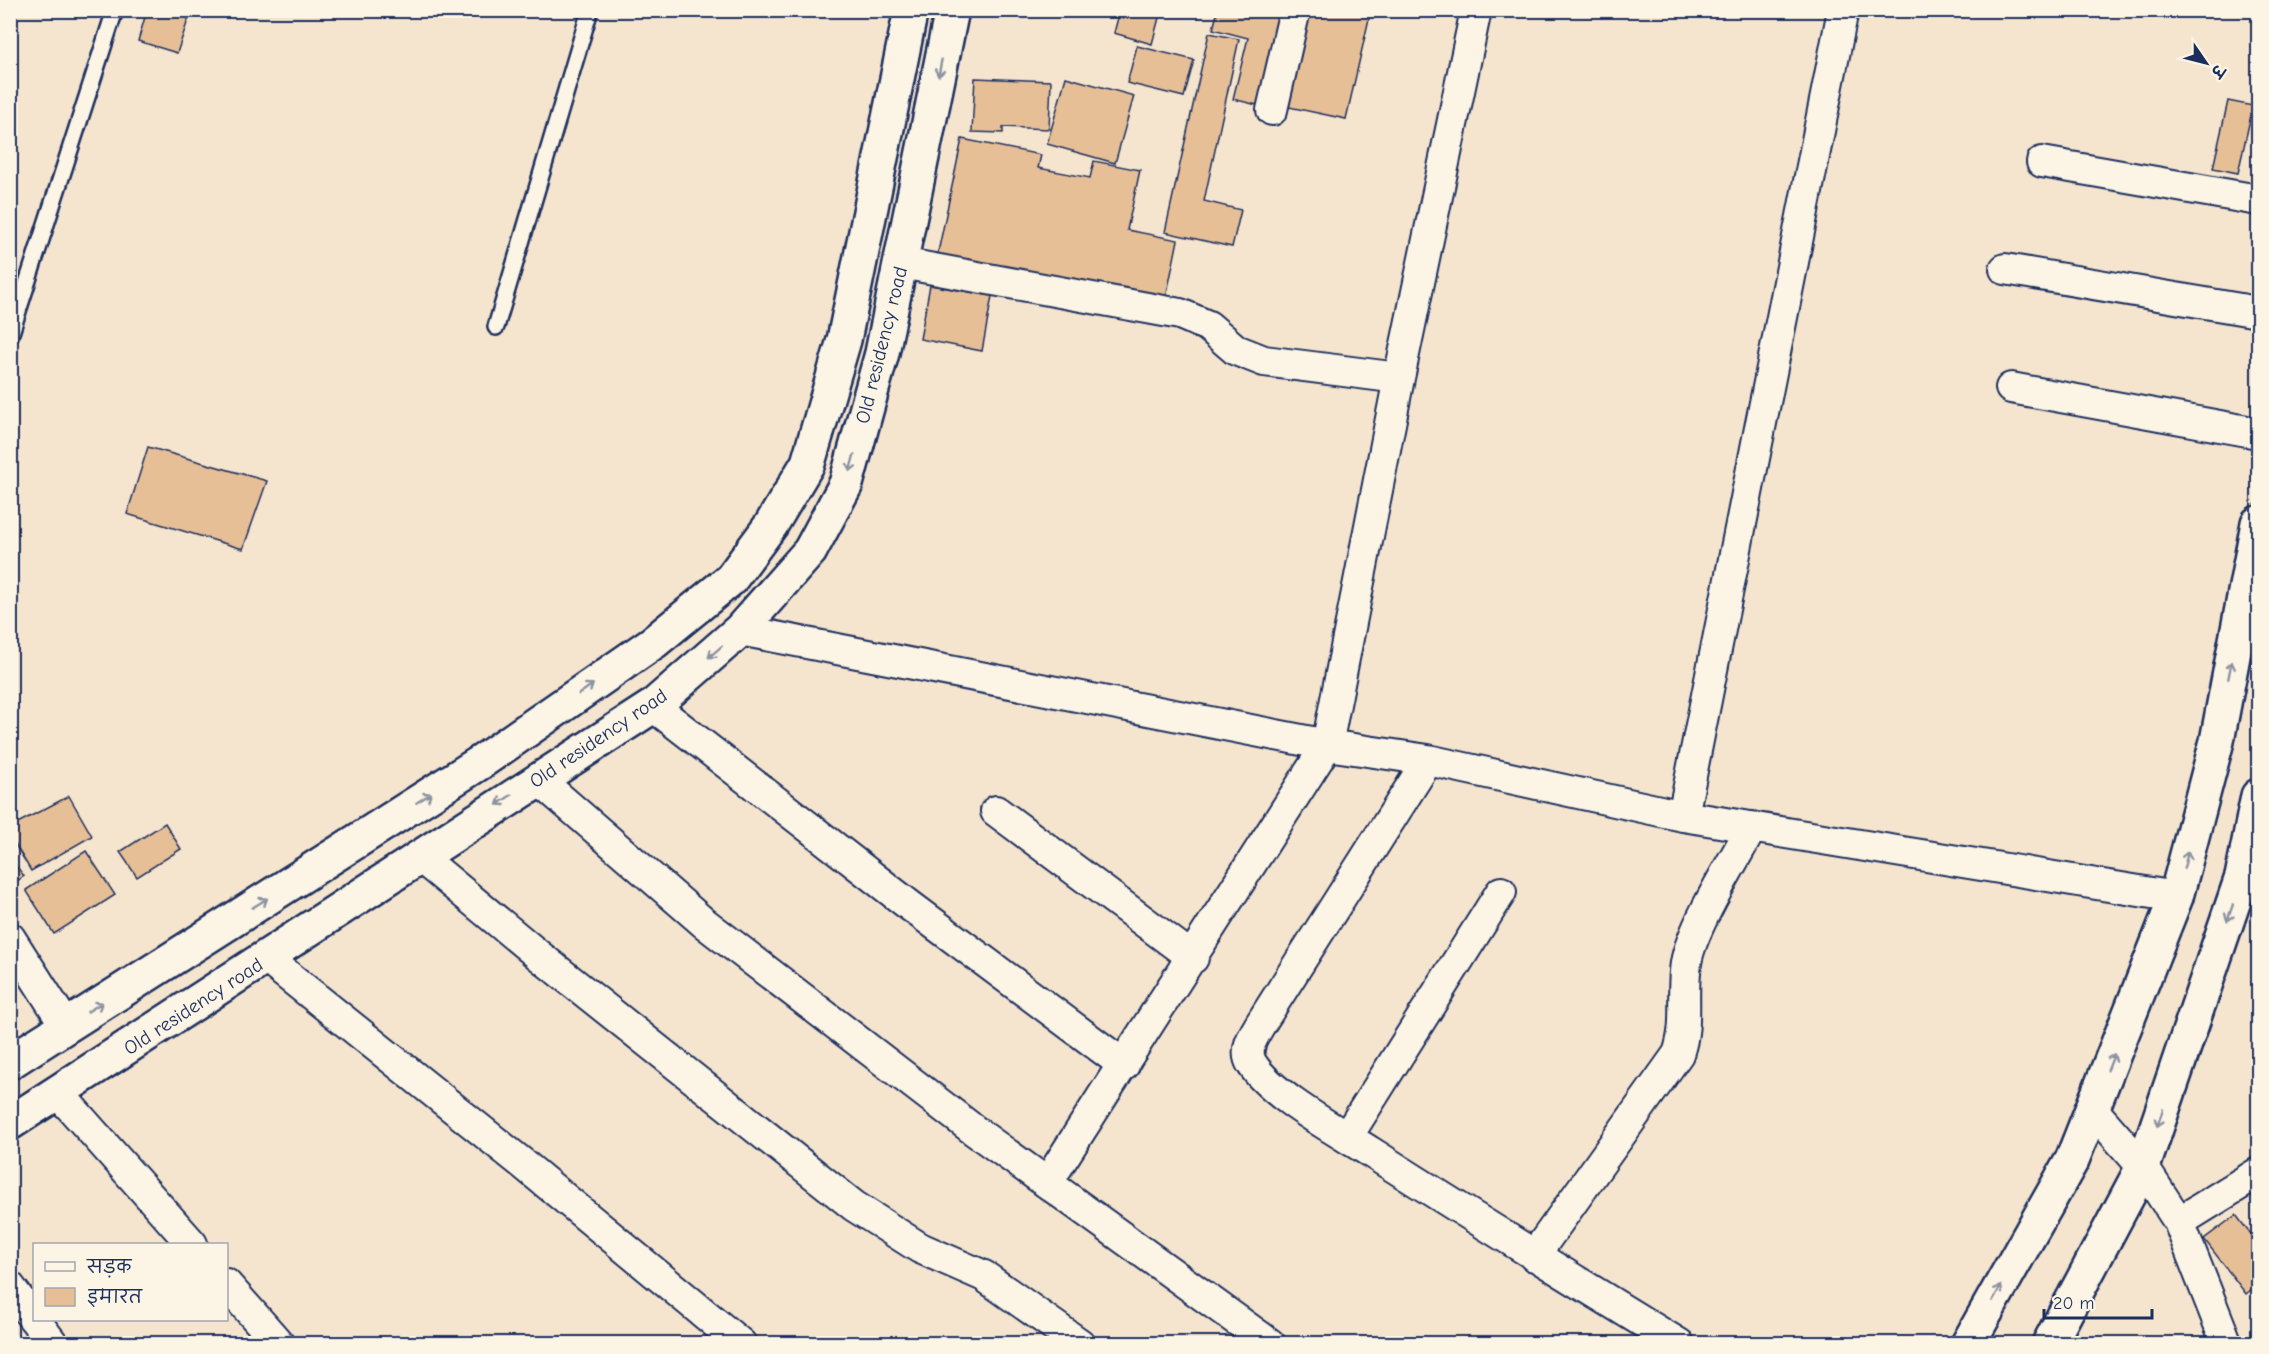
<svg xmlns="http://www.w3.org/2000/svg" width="2269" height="1354" font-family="'Comic Neue','Playpen Sans Deva',sans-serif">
  <rect width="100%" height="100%" fill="#f6e5ce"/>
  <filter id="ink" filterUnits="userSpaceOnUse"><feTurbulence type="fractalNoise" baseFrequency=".0167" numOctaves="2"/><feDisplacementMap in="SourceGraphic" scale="12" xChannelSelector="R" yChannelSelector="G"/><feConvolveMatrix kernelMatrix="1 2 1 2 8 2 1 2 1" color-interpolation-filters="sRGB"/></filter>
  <g filter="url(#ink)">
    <!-- building -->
    <path fill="#e7bf97" stroke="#1b2f5e" stroke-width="1.5" d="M147,10L191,11L177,53L138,41Z
      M1120,10H1161L1152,44L1114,33Z
      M1218,10H1284L1261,106L1233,99L1248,38L1213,29Z
      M1310,10H1371L1346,119L1289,107Z
      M1209,33L1239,39L1204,201L1241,210L1232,247L1165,232Z
      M1137,46L1194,60L1184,97L1127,83Z
      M1066,77L1134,96L1115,163L1047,144Z
      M975,78L1051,81L1049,129L1003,127V133L972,132Z
      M2228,101L2253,106L2238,173L2213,168Z
      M962,139L1041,155L1038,168L1090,178L1094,161L1140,170L1127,230L1178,240L1165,303L937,257Z
      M930,285L992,296L982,351L920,339Z
      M148,447L267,481L243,549L127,514Z
      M69,796L92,836L31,871L10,836V827Z
      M165,823L181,849L137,877L120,852Z
      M86,851L115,895L54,934L26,890Z
      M10,858L24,876L10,886Z
      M2236,1215L2251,1235L2258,1229V1284L2246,1294L2204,1239Z"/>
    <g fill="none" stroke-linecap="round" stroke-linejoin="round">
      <!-- lane casing -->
      <g stroke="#1b2f5e" stroke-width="20">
        <path id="lane" d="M496,327L590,10
          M10,336L115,10"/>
      </g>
      <!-- street casing -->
      <g stroke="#1b2f5e" stroke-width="34">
        <path id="street" d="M1272,110L1295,10
          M2042,162L2258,200
          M901,263L1180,314L1208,326L1236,350L1264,361L1399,378
          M2005,269L2258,312
          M2011,388L2258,433
          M740,630L1327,745L1428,760L1683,816L2176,897
          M653,706L909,905L1124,1065
          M1428,760L1261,1023C1254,1035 1243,1050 1252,1064C1272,1096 1339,1132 1372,1153C1474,1218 1576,1281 1679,1344
          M538,779L703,922L975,1131L1270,1344
          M996,811L1193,958
          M1683,816L1843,10
          M419,856L537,954L854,1206L920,1248L984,1276L1080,1344
          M10,938L66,1026
          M266,958L522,1163L741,1344
          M59,1094L192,1244
          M2092,1109L2143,1167L2179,1222L2227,1344
          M1347,1137L1501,892
          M1047,1183L1327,745L1399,378L1476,10
          M2179,1222L2258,1173
          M1534,1256L1678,1054C1689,1024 1681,994 1686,963C1692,927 1733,862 1752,827
          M226,1284L279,1344
          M10,1287L34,1319
          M35,1320L53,1344"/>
      </g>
      <!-- secondary casing -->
      <g stroke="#1b2f5e" stroke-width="38">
        <path id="secondary" d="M1968,1344L2072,1160L2176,897L2217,741L2258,523
          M2049,1344L2143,1167L2242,877L2258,796"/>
      </g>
      <!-- highway casing -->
      <g stroke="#1b2f5e" stroke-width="38">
        <path id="highway" d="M10,1062L481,762L654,642L731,579L771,525L808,463L844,340L911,10
          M10,1123L653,706L740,630L810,551L846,484L882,353L952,10"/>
      </g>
      <!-- lane -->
      <use href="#lane" stroke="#fcf5e5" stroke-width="15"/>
      <!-- street -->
      <use href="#street" stroke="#fcf5e5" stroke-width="30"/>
      <!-- secondary -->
      <use href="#secondary" stroke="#fcf5e5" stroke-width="33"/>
      <!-- highway -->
      <use href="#highway" stroke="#fcf5e5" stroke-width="33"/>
    </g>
    <!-- one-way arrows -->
    <defs><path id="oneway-shaft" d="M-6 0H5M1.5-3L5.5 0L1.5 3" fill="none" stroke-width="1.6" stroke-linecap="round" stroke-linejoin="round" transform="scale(1.5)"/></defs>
    <g stroke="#8c92a2">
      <use href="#oneway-shaft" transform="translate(940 68) rotate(101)"/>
      <use href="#oneway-shaft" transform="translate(852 463) rotate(105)"/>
      <use href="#oneway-shaft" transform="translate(715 652) rotate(139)"/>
      <use href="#oneway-shaft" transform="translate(2230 670) rotate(-79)"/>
      <use href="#oneway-shaft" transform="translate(586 689) rotate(-35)"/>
      <use href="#oneway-shaft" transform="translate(424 798) rotate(-32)"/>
      <use href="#oneway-shaft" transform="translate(504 800) rotate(147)"/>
      <use href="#oneway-shaft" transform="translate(2186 860) rotate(-75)"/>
      <use href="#oneway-shaft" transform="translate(260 903) rotate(-32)"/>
      <use href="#oneway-shaft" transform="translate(2230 913) rotate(109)"/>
      <use href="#oneway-shaft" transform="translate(95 1007) rotate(-32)"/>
      <use href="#oneway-shaft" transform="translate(2111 1062) rotate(-68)"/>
      <use href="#oneway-shaft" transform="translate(2160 1118) rotate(109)"/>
      <use href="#oneway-shaft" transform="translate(1997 1293) rotate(-60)"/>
    </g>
  </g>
  <g text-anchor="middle" stroke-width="4.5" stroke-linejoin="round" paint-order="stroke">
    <!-- street labels -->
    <g font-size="20" fill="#1b2f5e" stroke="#fcf5e5">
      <text transform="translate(881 345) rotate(-76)" y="7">Old residency road</text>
      <text transform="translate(598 738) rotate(-34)" y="7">Old residency road</text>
      <text transform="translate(193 1006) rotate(-33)" y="7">Old residency road</text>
    </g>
  </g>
  <!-- margin -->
  <rect width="2269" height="1354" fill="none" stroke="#fcf5e5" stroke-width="36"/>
  <rect x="18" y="18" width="2233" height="1318" fill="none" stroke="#1b2f5e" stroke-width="2" filter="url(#ink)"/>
  <!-- legend -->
  <rect x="33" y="1243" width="195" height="78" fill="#fcf5e5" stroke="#a2a6af" stroke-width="1.5"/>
  <rect x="45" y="1262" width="30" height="9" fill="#fcf5e5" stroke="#a2a6af" stroke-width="1.5"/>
  <text x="87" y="1273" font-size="18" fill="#1b2f5e">सड़क</text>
  <rect x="45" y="1288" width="30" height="18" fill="#e7bf97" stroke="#a2a6af" stroke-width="1.5"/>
  <text x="87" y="1303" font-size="18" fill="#1b2f5e">इमारत</text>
  <!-- north arrow -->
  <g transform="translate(2206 63) rotate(125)" stroke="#fcf5e5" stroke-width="4.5" paint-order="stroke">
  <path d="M0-4.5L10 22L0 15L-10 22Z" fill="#1b2f5e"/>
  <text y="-9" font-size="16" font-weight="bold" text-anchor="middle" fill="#1b2f5e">उ</text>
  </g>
  <!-- scale -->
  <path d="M2044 1309v9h108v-9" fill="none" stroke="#1b2f5e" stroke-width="3"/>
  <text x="2053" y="1309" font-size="18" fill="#1b2f5e" stroke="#fcf5e5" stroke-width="4.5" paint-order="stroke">20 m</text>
</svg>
